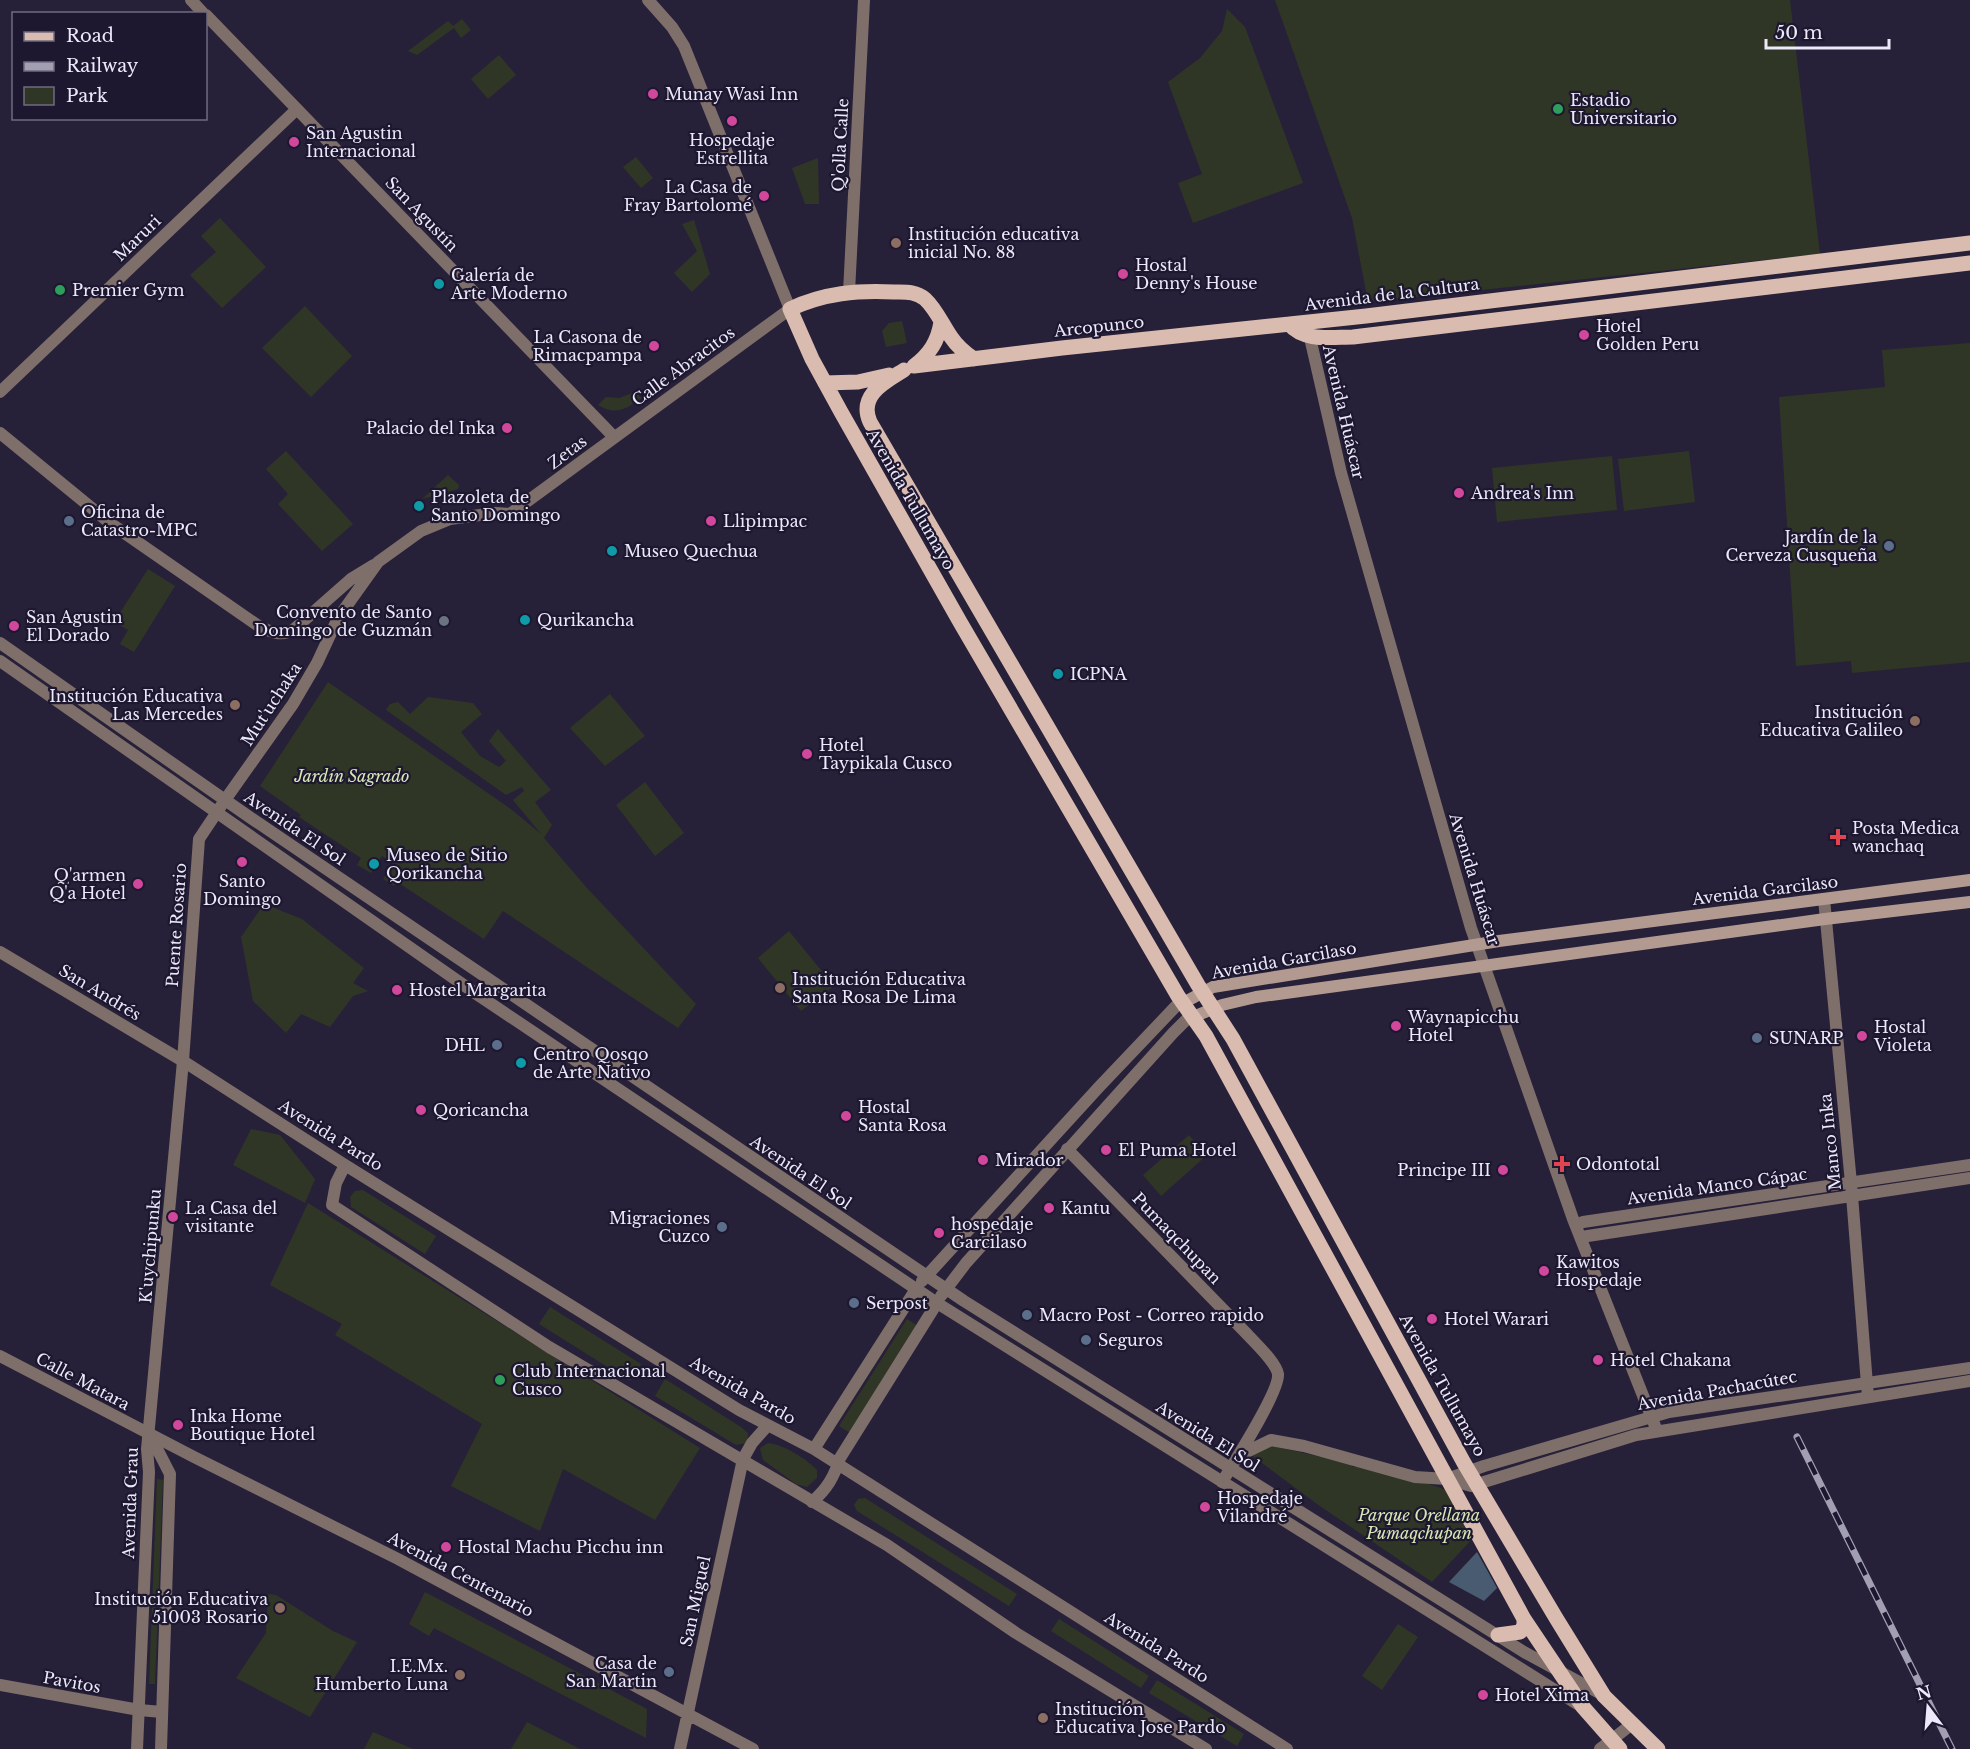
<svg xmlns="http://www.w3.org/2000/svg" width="1970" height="1749" font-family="'Libre Baskerville',serif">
  <rect width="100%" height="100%" fill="#272039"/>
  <!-- green -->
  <path fill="#303626" d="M1275,0H1790L1820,254L1368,302L1352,218Z
    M1227,9L1245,27L1303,183L1193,223L1178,183L1202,174L1168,82L1200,58L1222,31Z
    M462,19L471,30L461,38L454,28L417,55L408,51L448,21L453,26Z
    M499,55L516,75L488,99L471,79Z
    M636,157L653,178L641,188L623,167Z
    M818,158L819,204H805L792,168Z
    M220,218L266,267L222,308L190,275L216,252L201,236Z
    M694,220L710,274L692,292L674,273L697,251L682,224Z
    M305,306L352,356L311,397L262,348Z
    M902,321L907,343L886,347L882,331L889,323Z
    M1970,343V662L1852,673L1851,661L1796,666L1779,397L1885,387L1882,350Z
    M635,392L642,398C625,409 617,416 598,405L606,397L619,398Z
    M286,451L353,524L322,551L278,504L288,494L266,469Z
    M1689,451L1695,502L1624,511L1618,459Z
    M1612,456L1617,510L1497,522L1492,468Z
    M448,475L459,485L458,489L422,499Z
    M148,569L175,586L134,652L120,644L128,630L114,622Z
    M328,682L512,810L541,834L513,800L524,791L522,787L506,795L386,710L390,704L398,702L410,714L428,697L473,703L482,714L461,732L480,756L499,767L506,761L489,741L498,729L551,790L535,802L552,825L544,838L587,888L696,1004L678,1028L503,911L484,939L397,882L394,886L383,879L393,864L382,856L371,873L357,865L361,858L299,817L301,815L260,786Z
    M610,694L645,736L605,766L570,728Z
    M645,782L684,833L655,856L616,805Z
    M264,904L302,919L364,968L353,983L368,991L353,996L330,1027L301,1014L286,1033L253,1001L241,937Z
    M789,931L834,986L801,1011L758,958Z
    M251,1129L280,1135L315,1179L305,1203L233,1165Z
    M1189,1135L1207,1155L1161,1196L1143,1175Z
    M363,1190L436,1236L425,1254L351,1207L350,1197L355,1191Z
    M308,1203L700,1448L655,1520L563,1469L540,1531L451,1486L482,1424L335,1335L342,1324L270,1285Z
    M550,1307L641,1364L630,1381L539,1324Z
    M907,1319L918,1326L850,1433L839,1426Z
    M665,1379L741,1427L748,1433L747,1443L736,1445L655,1396Z
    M768,1443C785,1445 805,1458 817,1470V1478L807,1487L796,1484L763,1460L760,1448Z
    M1268,1445L1349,1463L1353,1467C1381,1465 1420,1482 1447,1490L1474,1537L1432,1582L1317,1504L1250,1454Z
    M157,1479L163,1480L155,1684H149Z
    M865,1498L1017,1594L1009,1606L857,1511L854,1505L858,1499Z
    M425,1592L647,1709L646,1738L434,1628L429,1636L409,1624Z
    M268,1594L276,1595L333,1631L357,1642L310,1717L236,1678L266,1633Z
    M1059,1619L1149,1676L1141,1688L1051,1631Z
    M1398,1624L1418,1637L1382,1690L1362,1676Z
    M1157,1680L1244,1734L1237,1746L1149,1693Z
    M527,1722L580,1749H511Z
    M373,1732L413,1749H364Z"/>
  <!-- water -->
  <path fill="#485b70" d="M1477,1552L1497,1588L1484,1601L1449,1582Z"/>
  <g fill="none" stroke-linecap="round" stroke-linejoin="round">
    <!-- minor -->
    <path stroke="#7f6f6a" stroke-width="12" d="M191,0L204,14
      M206,15L614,437
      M849,292L864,0
      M1308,329L1341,473L1471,928L1573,1219L1657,1431
      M0,392L297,109
      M0,433L110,523L260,627C271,632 280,636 292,631L351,579L374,565
      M225,800L293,704L317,663L338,618L378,562L421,531L450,519L495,513L510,514L790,309
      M1824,899L1851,1183L1868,1397
      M0,952L183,1061L345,1165L739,1410L814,1449L1287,1749
      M1067,1149L1246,1333C1254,1342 1276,1362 1278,1374C1280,1391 1233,1464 1222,1482
      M345,1165L336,1183L332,1205L549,1347L887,1545L1016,1633L1206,1749
      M1576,1225L1583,1222L1970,1165
      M1581,1237L1970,1178
      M0,1356L194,1457L398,1559L753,1749
      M814,1449L916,1289
      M1238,1456L1271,1440L1304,1446L1415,1477L1447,1479
      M812,1502C827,1489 834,1477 840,1458L937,1303
      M0,1685L139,1710L162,1712
      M680,1749L743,1459L752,1443L768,1425
      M1600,1749L1632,1724"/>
    <!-- tertiary -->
    <path stroke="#7f6f6a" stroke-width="12" d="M648,0L672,27L684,46L790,309
      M0,643L248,816L964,1301L1524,1652L1603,1695
      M0,661L475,993L937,1303L1582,1707
      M922,1281L1099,1087L1177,1005L1183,1003
      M941,1296L966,1263L1173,1033L1186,1020L1193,1017
      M150,1435L170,1474L161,1749
      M1447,1479L1484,1466L1669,1412L1970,1368
      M1447,1479L1471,1486L1636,1435L1970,1381
      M137,1749L149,1472L147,1449L183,1061L199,839L221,806"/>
    <!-- secondary -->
    <path stroke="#b29a91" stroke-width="12" d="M1183,1003L1213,987L1499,941L1970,880
      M1193,1017L1222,1005L1256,997L1825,919L1970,902"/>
    <!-- primary -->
    <path stroke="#dabbaf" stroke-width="15" d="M1289,324C1304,342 1331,337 1353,337L1970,263
      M974,359C965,353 957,346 951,337C942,324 936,309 925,299C916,291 905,292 894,292C858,290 824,293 790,309L812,359L841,412L960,622L1178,996L1206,1036L1524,1619L1583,1707L1620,1749
      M914,366L1062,348L1366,316L1970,243
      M914,366C930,354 938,341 941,322
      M904,370C885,382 858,395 870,422L1198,985L1233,1039L1464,1463L1556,1618L1604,1696L1658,1749
      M825,383L858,382L889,375
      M1498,1635L1520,1632L1524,1626V1619"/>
    <!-- rail casing -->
    <g stroke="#a39fb3" stroke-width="7">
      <path id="rail" d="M1797,1437L1952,1749"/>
    </g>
    <!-- rail -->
    <use href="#rail" stroke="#1d172f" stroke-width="4.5" stroke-dasharray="14" stroke-linecap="butt"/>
  </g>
  <!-- markers -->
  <g fill="#d1479c" stroke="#1d172f" stroke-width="2">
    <circle cx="653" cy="94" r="6"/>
    <circle cx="732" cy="121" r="6"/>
    <circle cx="294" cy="142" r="6"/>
    <circle cx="764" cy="196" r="6"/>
    <circle cx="1123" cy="274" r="6"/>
    <circle cx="1584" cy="335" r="6"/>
    <circle cx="654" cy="346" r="6"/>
    <circle cx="507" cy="428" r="6"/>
    <circle cx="1459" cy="493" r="6"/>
    <circle cx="711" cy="521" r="6"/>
    <circle cx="14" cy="626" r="6"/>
    <circle cx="807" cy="754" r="6"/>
    <circle cx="242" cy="862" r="6"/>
    <circle cx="138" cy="884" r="6"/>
    <circle cx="397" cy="990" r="6"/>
    <circle cx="1396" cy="1026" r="6"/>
    <circle cx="1862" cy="1036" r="6"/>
    <circle cx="421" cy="1110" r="6"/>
    <circle cx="846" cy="1116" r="6"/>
    <circle cx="1106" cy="1150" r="6"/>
    <circle cx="983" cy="1160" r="6"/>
    <circle cx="1503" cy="1170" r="6"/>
    <circle cx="1049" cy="1208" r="6"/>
    <circle cx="173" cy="1217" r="6"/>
    <circle cx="939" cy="1233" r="6"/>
    <circle cx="1544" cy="1271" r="6"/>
    <circle cx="1432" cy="1319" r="6"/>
    <circle cx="1598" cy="1360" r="6"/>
    <circle cx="178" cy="1425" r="6"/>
    <circle cx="1205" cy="1507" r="6"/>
    <circle cx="446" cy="1547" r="6"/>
    <circle cx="1483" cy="1695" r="6"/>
  </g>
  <g fill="#2e9e5b" stroke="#1d172f" stroke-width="2">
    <circle cx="1558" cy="109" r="6"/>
    <circle cx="60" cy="290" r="6"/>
    <circle cx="500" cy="1380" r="6"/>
  </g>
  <g fill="#8d6e63" stroke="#1d172f" stroke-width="2">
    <circle cx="896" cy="243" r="6"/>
    <circle cx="235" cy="705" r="6"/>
    <circle cx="1915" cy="721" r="6"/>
    <circle cx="780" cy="988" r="6"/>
    <circle cx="280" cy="1608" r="6"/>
    <circle cx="460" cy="1675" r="6"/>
    <circle cx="1043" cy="1718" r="6"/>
  </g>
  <g fill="#0f9aa8" stroke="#1d172f" stroke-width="2">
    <circle cx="439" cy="284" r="6"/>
    <circle cx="419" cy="506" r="6"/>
    <circle cx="612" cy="551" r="6"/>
    <circle cx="525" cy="620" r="6"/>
    <circle cx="1058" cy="674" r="6"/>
    <circle cx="374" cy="864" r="6"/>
    <circle cx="521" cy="1063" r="6"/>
  </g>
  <g fill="#5c6f8a" stroke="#1d172f" stroke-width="2">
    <circle cx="69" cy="521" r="6"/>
    <circle cx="1889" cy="546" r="6"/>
    <circle cx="1757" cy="1038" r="6"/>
    <circle cx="497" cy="1045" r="6"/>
    <circle cx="722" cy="1227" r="6"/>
    <circle cx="854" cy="1303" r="6"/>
    <circle cx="1027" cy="1315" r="6"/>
    <circle cx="1086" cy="1340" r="6"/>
    <circle cx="669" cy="1672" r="6"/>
  </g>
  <circle fill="#6b7280" stroke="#1d172f" stroke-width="2" cx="444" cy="621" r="6"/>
  <g fill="#e0444e" stroke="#1d172f" stroke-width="2">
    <path d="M1835 828h6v6h6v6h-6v6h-6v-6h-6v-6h6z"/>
    <path d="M1559 1155h6v6h6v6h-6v6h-6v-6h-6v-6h6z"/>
  </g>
  <g text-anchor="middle" stroke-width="4.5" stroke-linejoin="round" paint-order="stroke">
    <!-- poi labels -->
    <g font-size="16" fill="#ece9fa" stroke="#1d172f" text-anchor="start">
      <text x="665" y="100">Munay Wasi Inn</text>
      <text x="1570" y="106">Estadio<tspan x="1570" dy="18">Universitario</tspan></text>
      <text x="306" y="139">San Agustin<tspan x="306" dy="18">Internacional</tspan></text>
      <text x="732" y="146" text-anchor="middle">Hospedaje<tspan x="732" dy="18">Estrellita</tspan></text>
      <text x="752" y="193" text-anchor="end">La Casa de<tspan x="752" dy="18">Fray Bartolomé</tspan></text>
      <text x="908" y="240">Institución educativa<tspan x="908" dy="18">inicial No. 88</tspan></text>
      <text x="1135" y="271">Hostal<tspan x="1135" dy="18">Denny's House</tspan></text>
      <text x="451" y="281">Galería de<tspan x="451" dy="18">Arte Moderno</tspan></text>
      <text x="72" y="296">Premier Gym</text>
      <text x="1596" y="332">Hotel<tspan x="1596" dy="18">Golden Peru</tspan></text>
      <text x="642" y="343" text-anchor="end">La Casona de<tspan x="642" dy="18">Rimacpampa</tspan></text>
      <text x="495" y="434" text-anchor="end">Palacio del Inka</text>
      <text x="1471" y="499">Andrea's Inn</text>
      <text x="431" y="503">Plazoleta de<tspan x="431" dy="18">Santo Domingo</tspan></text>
      <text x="81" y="518">Oficina de<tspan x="81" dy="18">Catastro-MPC</tspan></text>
      <text x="723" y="527">Llipimpac</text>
      <text x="1877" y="543" text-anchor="end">Jardín de la<tspan x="1877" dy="18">Cerveza Cusqueña</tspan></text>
      <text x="624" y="557">Museo Quechua</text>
      <text x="432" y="618" text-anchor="end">Convento de Santo<tspan x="432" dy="18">Domingo de Guzmán</tspan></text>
      <text x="26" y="623">San Agustin<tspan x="26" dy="18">El Dorado</tspan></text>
      <text x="537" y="626">Qurikancha</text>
      <text x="1070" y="680">ICPNA</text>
      <text x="223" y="702" text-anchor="end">Institución Educativa<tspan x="223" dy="18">Las Mercedes</tspan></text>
      <text x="1903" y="718" text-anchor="end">Institución<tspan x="1903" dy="18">Educativa Galileo</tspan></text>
      <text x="819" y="751">Hotel<tspan x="819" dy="18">Taypikala Cusco</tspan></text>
      <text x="1852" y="834">Posta Medica<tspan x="1852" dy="18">wanchaq</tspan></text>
      <text x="386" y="861">Museo de Sitio<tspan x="386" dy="18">Qorikancha</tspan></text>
      <text x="126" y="881" text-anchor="end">Q'armen<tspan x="126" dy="18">Q'a Hotel</tspan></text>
      <text x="242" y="887" text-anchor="middle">Santo<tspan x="242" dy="18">Domingo</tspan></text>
      <text x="792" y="985">Institución Educativa<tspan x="792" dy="18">Santa Rosa De Lima</tspan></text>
      <text x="409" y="996">Hostel Margarita</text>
      <text x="1408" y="1023">Waynapicchu<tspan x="1408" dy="18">Hotel</tspan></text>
      <text x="1874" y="1033">Hostal<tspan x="1874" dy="18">Violeta</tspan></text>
      <text x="1769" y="1044">SUNARP</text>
      <text x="485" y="1051" text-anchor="end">DHL</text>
      <text x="533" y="1060">Centro Qosqo<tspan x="533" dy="18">de Arte Nativo</tspan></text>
      <text x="858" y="1113">Hostal<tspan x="858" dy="18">Santa Rosa</tspan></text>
      <text x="433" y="1116">Qoricancha</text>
      <text x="1118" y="1156">El Puma Hotel</text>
      <text x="995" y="1166">Mirador</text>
      <text x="1576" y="1170">Odontotal</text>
      <text x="1491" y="1176" text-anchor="end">Principe III</text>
      <text x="185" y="1214">La Casa del<tspan x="185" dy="18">visitante</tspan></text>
      <text x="1061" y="1214">Kantu</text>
      <text x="710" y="1224" text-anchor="end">Migraciones<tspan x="710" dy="18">Cuzco</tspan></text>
      <text x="951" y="1230">hospedaje<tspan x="951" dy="18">Garcilaso</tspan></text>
      <text x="1556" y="1268">Kawitos<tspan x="1556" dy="18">Hospedaje</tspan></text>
      <text x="866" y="1309">Serpost</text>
      <text x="1039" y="1321">Macro Post - Correo rapido</text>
      <text x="1444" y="1325">Hotel Warari</text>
      <text x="1098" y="1346">Seguros</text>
      <text x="1610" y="1366">Hotel Chakana</text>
      <text x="512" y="1377">Club Internacional<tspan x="512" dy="18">Cusco</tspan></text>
      <text x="190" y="1422">Inka Home<tspan x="190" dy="18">Boutique Hotel</tspan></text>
      <text x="1217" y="1504">Hospedaje<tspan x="1217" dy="18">Vilandré</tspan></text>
      <text x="458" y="1553">Hostal Machu Picchu inn</text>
      <text x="268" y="1605" text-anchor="end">Institución Educativa<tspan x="268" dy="18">51003 Rosario</tspan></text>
      <text x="657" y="1669" text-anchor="end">Casa de<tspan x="657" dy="18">San Martin</tspan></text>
      <text x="448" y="1672" text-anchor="end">I.E.Mx.<tspan x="448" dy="18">Humberto Luna</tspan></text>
      <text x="1495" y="1701">Hotel Xima</text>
      <text x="1055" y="1715">Institución<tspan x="1055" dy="18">Educativa Jose Pardo</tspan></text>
    </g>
    <!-- street labels -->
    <g font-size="16" fill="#ece9fa" stroke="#1d172f">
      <text transform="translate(840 145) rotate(-87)" y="6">Q'olla Calle</text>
      <text transform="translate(422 214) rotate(46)" y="6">San Agustín</text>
      <text transform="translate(137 238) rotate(-44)" y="6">Maruri</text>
      <text transform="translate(1392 294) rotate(-7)" y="6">Avenida de la Cultura</text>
      <text transform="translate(1099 326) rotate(-6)" y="6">Arcopunco</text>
      <text transform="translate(683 366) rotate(-36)" y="6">Calle Abracitos</text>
      <text transform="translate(1344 412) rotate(77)" y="6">Avenida Huáscar</text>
      <text transform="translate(567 452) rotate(-37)" y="6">Zetas</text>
      <text transform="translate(911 499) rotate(60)" y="6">Avenida Tullumayo</text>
      <text transform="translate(271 704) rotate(-57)" y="6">Mut'uchaka</text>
      <text transform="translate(295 828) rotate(34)" y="6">Avenida El Sol</text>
      <text transform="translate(1475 879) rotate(73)" y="6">Avenida Huáscar</text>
      <text transform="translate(1765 890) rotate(-7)" y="6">Avenida Garcilaso</text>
      <text transform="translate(176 925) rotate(-86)" y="6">Puente Rosario</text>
      <text transform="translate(1284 960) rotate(-10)" y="6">Avenida Garcilaso</text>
      <text transform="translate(100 992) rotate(31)" y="6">San Andrés</text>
      <text transform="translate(331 1135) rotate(32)" y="6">Avenida Pardo</text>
      <text transform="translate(1830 1142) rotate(-96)" y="6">Manco Inka</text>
      <text transform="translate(801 1172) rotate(34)" y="6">Avenida El Sol</text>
      <text transform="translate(1717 1186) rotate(-8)" y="6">Avenida Manco Cápac</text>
      <text transform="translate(1177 1238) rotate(46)" y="6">Pumaqchupan</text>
      <text transform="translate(150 1246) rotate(-85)" y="6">K'uychipunku</text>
      <text transform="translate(83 1381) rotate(28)" y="6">Calle Matara</text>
      <text transform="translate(1443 1385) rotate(61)" y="6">Avenida Tullumayo</text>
      <text transform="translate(743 1390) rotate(30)" y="6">Avenida Pardo</text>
      <text transform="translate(1717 1390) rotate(-10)" y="6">Avenida Pachacútec</text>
      <text transform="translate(1208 1436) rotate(32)" y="6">Avenida El Sol</text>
      <text transform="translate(130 1503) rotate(-88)" y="6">Avenida Grau</text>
      <text transform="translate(461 1574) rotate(28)" y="6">Avenida Centenario</text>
      <text transform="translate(695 1601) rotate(-78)" y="6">San Miguel</text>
      <text transform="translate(1157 1647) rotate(32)" y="6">Avenida Pardo</text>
      <text transform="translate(72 1682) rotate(10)" y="6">Pavitos</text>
    </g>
    <!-- park labels -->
    <g font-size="16" font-style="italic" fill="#d6e9b5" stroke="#1d172f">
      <text x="352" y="782">Jardín Sagrado</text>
      <text x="1419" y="1521">Parque Orellana<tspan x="1419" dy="18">Pumaqchupan</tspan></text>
    </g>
  </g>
  <!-- legend -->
  <rect x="12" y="12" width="195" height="108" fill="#1d172f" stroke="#706b80" stroke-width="1.5"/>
  <rect x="24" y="32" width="30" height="9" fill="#dabbaf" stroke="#706b80" stroke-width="1.5"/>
  <text x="66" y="42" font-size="18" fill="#ece9fa">Road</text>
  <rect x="24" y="62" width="30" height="9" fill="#a39fb3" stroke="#706b80" stroke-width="1.5"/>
  <text x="66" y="72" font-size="18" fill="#ece9fa">Railway</text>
  <rect x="24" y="87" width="30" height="18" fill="#303626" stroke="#706b80" stroke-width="1.5"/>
  <text x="66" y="102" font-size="18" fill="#ece9fa">Park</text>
  <!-- north arrow -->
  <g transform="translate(1928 1707) rotate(344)" stroke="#1d172f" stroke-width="4.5" paint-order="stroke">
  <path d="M0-4.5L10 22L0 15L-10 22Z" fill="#ece9fa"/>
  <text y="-9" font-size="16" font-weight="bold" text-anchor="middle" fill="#ece9fa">N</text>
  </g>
  <!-- scale -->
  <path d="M1766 39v9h123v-9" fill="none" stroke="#ece9fa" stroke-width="3"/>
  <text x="1775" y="39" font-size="18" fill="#ece9fa" stroke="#1d172f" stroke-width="4.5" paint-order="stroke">50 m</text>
</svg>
